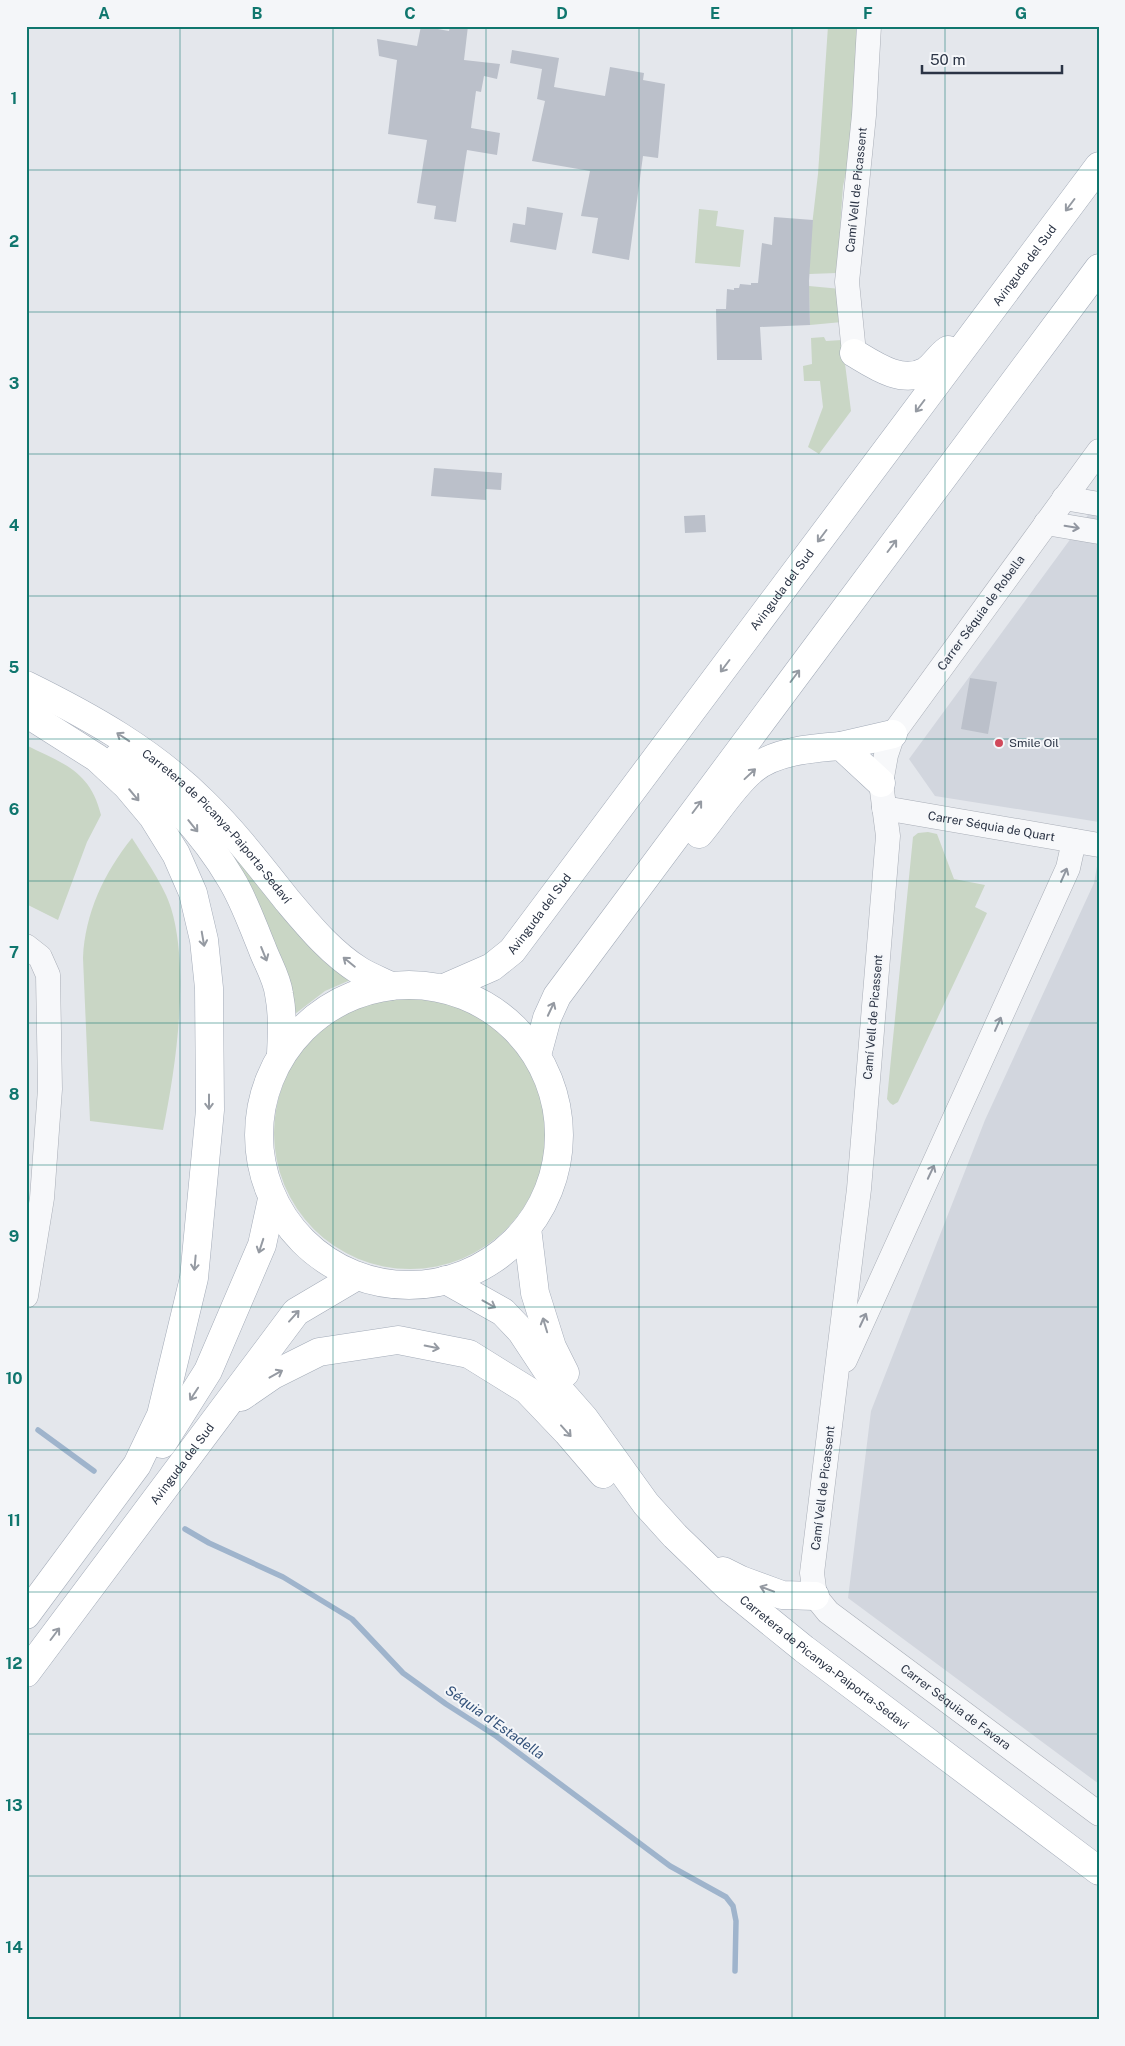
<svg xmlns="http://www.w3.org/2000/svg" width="1125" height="2046" font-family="'Public Sans',sans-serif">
  <rect width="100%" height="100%" fill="#e4e7ec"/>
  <!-- built -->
  <path fill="#d2d6de" d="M1099,500V822L935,796L909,759Z
    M1099,855V1784L848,1598L871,1411L985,1120L1094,883Z"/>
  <!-- green -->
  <path fill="#c9d6c5" d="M828,26H860L853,142L843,186L837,273L809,274L811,234L818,174Z
    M699,209L718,211L716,226L744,230L740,267L695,263Z
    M809,286L841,289L842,322L810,325Z
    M824,337L826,341L842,340L851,411L819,454L808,447L823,407L820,381H804L803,366L812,364L811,338Z
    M26,745C63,764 90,770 101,815L87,842L58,920L26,904Z
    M193,807L350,979L348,981L325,991L295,1014Z
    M928,832L937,834L954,879L985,885L975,907L987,913L898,1102L893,1105L890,1103L887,1099L913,837L918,833Z
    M132,838C144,857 165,887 171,908C190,970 176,1067 163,1130L90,1121L83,958C85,913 104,873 132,838Z
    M274 1133a136 136 0 1 1 272 0a136 136 0 1 1-272 0Z"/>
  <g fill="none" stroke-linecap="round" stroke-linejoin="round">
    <!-- stream -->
    <path stroke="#9fb4cc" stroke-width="5.5" d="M38,1430L94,1471
      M185,1529L209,1543L283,1577L352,1619L403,1673L446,1704L496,1736L670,1866L726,1897L733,1906L736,1921L735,1971"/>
  </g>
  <!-- building -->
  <path fill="#bbc0ca" d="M421,26L449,31L450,26H468L464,60L500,64L497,79L484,76L481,92L476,91L471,128L500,133L497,155L467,150L456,222L434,219L436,206L417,203L427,140L388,134L397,60L379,56L377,39L417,46Z
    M512,50L559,58L554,87L605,96L610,67L644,73L643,80L665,84L658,158L643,156L629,260L592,253L598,218L581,216L590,171L532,161L545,101L537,99L542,69L510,63Z
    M527,207L563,213L556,250L510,242L513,223L525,225Z
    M774,217L813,220L809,281L810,325L760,327L762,360H717L716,309H726L727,289L734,290V288H739L740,284L751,285V283H758L762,243L772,245Z
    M434,468L502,473L501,490L486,489V500L431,496Z
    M705,515L706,532L685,533L684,516Z
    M970,678L997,682L988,734L961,729Z"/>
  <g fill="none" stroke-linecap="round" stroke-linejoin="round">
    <!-- minor casing -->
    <g stroke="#a9aeb7" stroke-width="25">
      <g id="minor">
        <path id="s1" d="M854,353L847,282L864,115L869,26"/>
        <path id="s2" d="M1099,451L893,734L886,755L881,783L888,836L859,1189L812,1573L815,1596L828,1612L1099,1814"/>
        <path d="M1064,498L1099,504"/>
        <path d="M1046,523L1099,532"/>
        <path id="s3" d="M884,808L1099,845"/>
        <path d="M26,946L40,957L48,975L50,1089L42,1198L26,1296"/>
        <path d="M845,1360L1068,868L1074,841"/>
      </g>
    </g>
    <!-- major casing -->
    <g stroke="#a3abb8" stroke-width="29">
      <g id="major">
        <path d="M854,353C874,365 902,385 926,371C934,366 939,356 948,350"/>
        <path id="s4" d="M26,685C91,717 152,751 203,802C234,832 260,866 287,900C309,926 331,953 360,971C370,977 381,981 391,986"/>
        <path d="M26,713L97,758L127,786L153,817L176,854L193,893L204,940L209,988L210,1110L194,1278L161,1415L137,1465L26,1615"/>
        <path d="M841,746L893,734"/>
        <path d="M118,757C163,790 202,830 231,879C244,900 252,924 262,948C267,962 277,978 279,994C283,1014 282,1034 281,1054"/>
        <path d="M699,834C715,815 732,788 750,772C772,751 813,748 841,746L881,783"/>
        <circle cx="409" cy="1135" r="150"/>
        <path id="s5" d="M444,988L492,967L512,951L1099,166"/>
        <path d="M537,1055L547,1018L557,996L1099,268"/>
        <path d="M527,1228L535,1293L552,1347L565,1373"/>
        <path id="s6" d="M446,1280L503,1312L521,1331L562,1393L584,1418L646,1504L675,1536L730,1589L804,1649L1099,1871"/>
        <path d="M241,1397L273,1375L319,1352L398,1340L469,1354L527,1390L567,1432L603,1474"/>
        <path d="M162,1444L208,1371L262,1245L272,1199"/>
        <path d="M723,1571L741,1580L782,1595L815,1596"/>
        <path id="s7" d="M26,1673L296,1312L357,1276"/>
      </g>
    </g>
    <!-- minor -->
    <use href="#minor" stroke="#f7f8fa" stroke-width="24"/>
    <!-- major -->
    <use href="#major" stroke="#fff" stroke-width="28"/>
  </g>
  <!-- one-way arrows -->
  <defs><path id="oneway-shaft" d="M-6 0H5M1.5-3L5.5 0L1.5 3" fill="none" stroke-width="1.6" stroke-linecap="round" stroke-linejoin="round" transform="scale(1.25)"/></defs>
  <g stroke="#959aa2">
    <use href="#oneway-shaft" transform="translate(1070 205) rotate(127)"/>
    <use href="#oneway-shaft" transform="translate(920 406) rotate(127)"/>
    <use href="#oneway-shaft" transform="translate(822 536) rotate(127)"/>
    <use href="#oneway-shaft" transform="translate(892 546) rotate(-53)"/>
    <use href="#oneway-shaft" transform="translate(725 666) rotate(127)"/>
    <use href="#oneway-shaft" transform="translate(795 676) rotate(-53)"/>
    <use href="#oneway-shaft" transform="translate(123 737) rotate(-146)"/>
    <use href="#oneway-shaft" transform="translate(750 774) rotate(-43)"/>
    <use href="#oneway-shaft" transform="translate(134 795) rotate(50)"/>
    <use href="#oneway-shaft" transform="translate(697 807) rotate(-53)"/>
    <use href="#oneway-shaft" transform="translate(193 826) rotate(51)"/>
    <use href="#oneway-shaft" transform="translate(203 939) rotate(80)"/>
    <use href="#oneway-shaft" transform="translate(264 954) rotate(68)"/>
    <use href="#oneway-shaft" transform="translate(349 962) rotate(-141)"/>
    <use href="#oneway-shaft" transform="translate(551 1009) rotate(-65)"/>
    <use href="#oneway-shaft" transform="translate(209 1102) rotate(90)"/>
    <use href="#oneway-shaft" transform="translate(261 1246) rotate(108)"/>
    <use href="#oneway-shaft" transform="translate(195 1263) rotate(95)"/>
    <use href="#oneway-shaft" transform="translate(489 1304) rotate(29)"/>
    <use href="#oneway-shaft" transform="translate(294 1316) rotate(-48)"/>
    <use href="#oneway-shaft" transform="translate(545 1325) rotate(-107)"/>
    <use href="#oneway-shaft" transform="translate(432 1347) rotate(11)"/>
    <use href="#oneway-shaft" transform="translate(276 1374) rotate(-29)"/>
    <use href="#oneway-shaft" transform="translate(194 1394) rotate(123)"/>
    <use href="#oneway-shaft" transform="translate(566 1431) rotate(48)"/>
    <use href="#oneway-shaft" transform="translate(767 1589) rotate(-160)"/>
    <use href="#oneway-shaft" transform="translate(55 1634) rotate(-53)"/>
  </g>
  <g stroke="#9196a0">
    <use href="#oneway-shaft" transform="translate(1072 527) rotate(9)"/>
    <use href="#oneway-shaft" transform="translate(1064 875) rotate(-66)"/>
    <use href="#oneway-shaft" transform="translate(998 1024) rotate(-66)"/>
    <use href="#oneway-shaft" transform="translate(931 1172) rotate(-65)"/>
    <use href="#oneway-shaft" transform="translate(863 1320) rotate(-65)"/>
  </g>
  <!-- grid -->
  <path fill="none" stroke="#0f766e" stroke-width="1" stroke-opacity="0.55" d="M180,26V2020M333,26V2020M486,26V2020M639,26V2020M792,26V2020M945,26V2020M26,170H1099M26,312H1099M26,454H1099M26,596H1099M26,739H1099M26,881H1099M26,1023H1099M26,1165H1099M26,1307H1099M26,1450H1099M26,1592H1099M26,1734H1099M26,1876H1099"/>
  <!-- markers -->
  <circle fill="#d1495b" stroke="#f4f6f9" stroke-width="2" cx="999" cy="743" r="5"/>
  <g text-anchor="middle" stroke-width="4" stroke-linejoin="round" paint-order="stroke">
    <!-- street labels -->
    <g font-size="12" fill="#2b3445" stroke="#f4f6f9">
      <text dy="4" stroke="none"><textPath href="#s1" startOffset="164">Camí Vell de Picassent</textPath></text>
      <text dy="4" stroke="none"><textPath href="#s5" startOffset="934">Avinguda del Sud</textPath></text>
      <text dy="4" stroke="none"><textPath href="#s5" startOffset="529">Avinguda del Sud</textPath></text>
      <text transform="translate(981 613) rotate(-54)" y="4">Carrer Séquia de Robella</text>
      <text dy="4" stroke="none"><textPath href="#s4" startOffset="240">Carretera de Picanya-Paiporta-Sedaví</textPath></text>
      <text dy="4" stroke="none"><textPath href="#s3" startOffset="109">Carrer Séquia de Quart</textPath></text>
      <text dy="4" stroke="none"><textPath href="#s5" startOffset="124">Avinguda del Sud</textPath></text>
      <text transform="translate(873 1017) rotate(-85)" y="4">Camí Vell de Picassent</text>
      <text dy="4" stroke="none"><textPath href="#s7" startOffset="261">Avinguda del Sud</textPath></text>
      <text transform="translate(823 1488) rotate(-83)" y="4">Camí Vell de Picassent</text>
      <text dy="4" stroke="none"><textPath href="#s6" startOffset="544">Carretera de Picanya-Paiporta-Sedaví</textPath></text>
      <text dy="4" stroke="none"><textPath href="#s2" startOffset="1398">Carrer Séquia de Favara</textPath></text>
    </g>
    <!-- poi labels -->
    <g font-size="12" fill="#2b3445" stroke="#f4f6f9" text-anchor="start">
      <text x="1009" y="747">Smile Oil</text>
    </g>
    <!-- water labels -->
    <g font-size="14" font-style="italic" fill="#34527a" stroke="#f4f6f9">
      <text transform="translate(495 1722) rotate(35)" y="5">Séquia d'Estadella</text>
    </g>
  </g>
  <!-- border -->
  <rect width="1125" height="2046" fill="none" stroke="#f4f6f9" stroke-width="55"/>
  <!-- scale -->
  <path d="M922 65v8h140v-8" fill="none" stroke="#2b3445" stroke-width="2.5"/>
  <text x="930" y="65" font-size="15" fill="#2b3445" stroke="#f4f6f9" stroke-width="4" paint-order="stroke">50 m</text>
  <rect x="28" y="28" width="1070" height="1990" fill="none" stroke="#0f766e" stroke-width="2"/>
  <g font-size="16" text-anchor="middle" font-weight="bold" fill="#0f766e">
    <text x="104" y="19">A</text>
    <text x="257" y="19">B</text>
    <text x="410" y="19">C</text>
    <text x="562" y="19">D</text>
    <text x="715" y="19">E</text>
    <text x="868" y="19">F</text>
    <text x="1021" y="19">G</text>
    <text x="14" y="104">1</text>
    <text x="14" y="247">2</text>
    <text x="14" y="389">3</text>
    <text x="14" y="531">4</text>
    <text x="14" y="673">5</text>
    <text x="14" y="815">6</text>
    <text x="14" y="958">7</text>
    <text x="14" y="1100">8</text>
    <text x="14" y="1242">9</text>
    <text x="14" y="1384">10</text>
    <text x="14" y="1526">11</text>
    <text x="14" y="1669">12</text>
    <text x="14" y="1811">13</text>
    <text x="14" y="1953">14</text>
  </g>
</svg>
